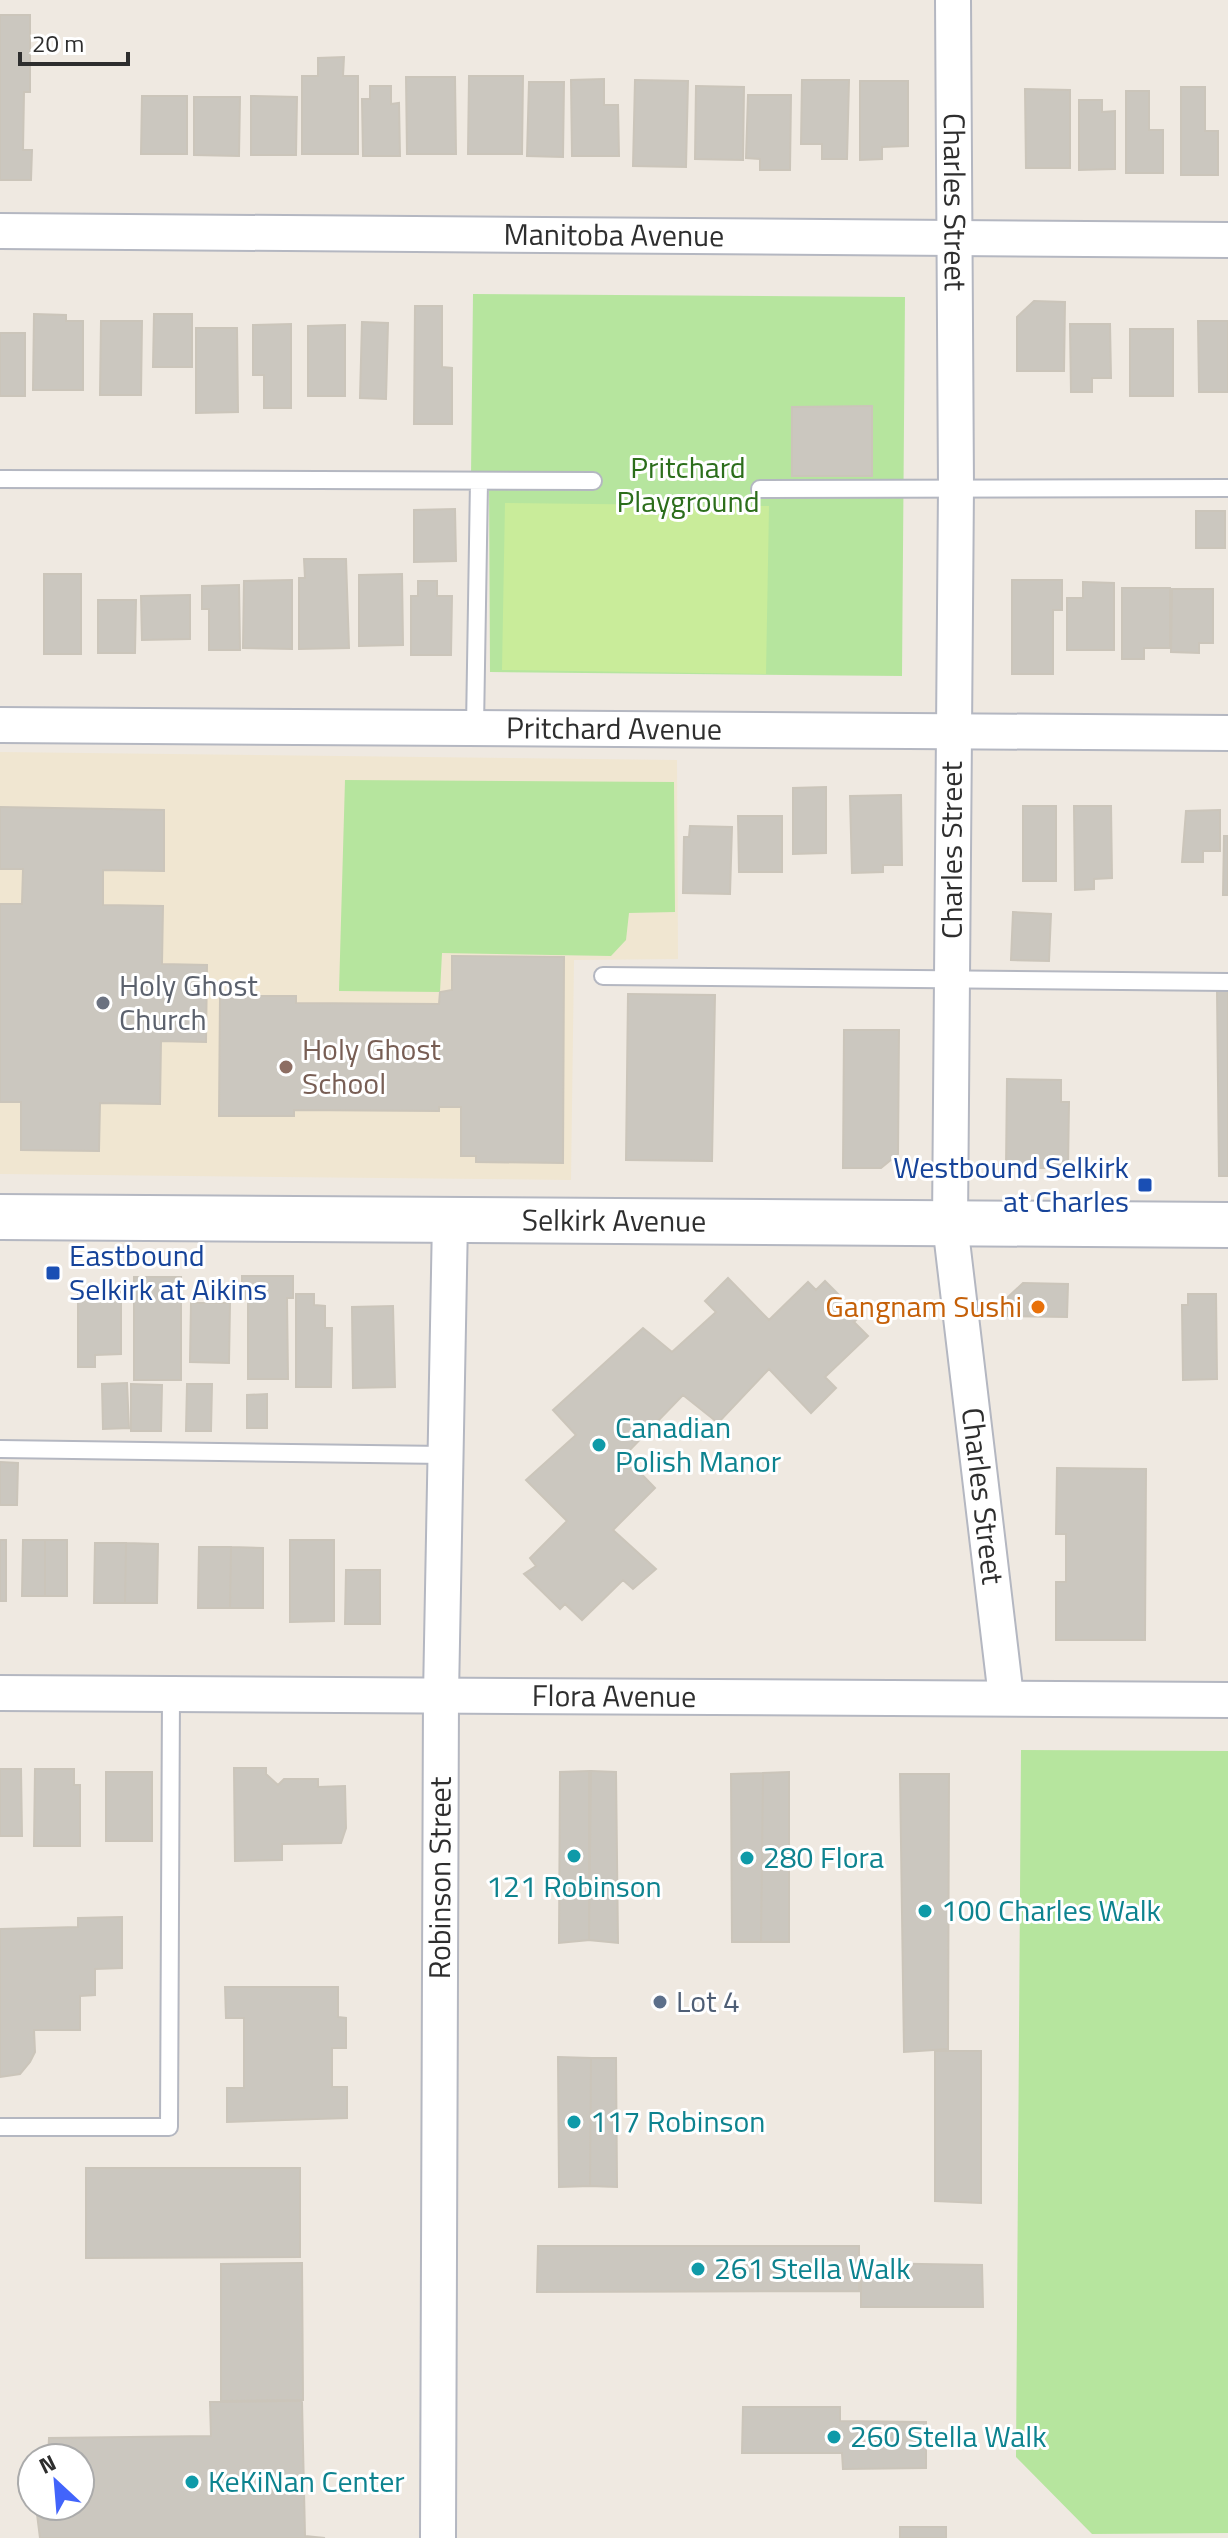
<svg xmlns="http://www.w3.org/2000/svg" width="1228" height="2538" font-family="'Titillium Web',sans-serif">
  <rect width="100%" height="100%" fill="#efe9e1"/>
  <!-- education -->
  <path fill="#f0e6d1" d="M0,752L677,760L678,959L574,960L571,1180L0,1174Z"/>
  <!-- green -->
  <path fill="#b6e59e" d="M473,294L905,297L902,676L490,672L489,476H471Z
    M345,780L674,782L675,912L629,913L626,940L611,956L442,953L440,992L339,991Z
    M1021,1750L1228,1751V2533L1092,2534L1016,2457Z"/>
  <!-- pitch -->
  <path fill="#c9ec9a" d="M505,503L769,506L766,674L502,670Z"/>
  <!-- building -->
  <path fill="#cbc7bf" stroke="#cbc5ba" stroke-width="2" d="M0,15H30V92H24L23,150H32L31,180H0Z
    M344,57L343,76H358V154H302V76H318V58Z
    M469,76H523L522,154H468Z
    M406,77H455L456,154H407Z
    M604,79V105H618L619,156H572L571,80Z
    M635,80L688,81L686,167L633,166Z
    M802,80H849L847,159H822V144H801Z
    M860,81H908V146L882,147V159L860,160Z
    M529,82H564L563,157L527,156Z
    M370,86H391V104L399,103L400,156H363L362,99H370Z
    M696,86L744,87L743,160L695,159Z
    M1181,87H1205V131H1218V175H1181Z
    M1025,89L1070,90V168H1026Z
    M1126,91H1149V130H1163V173H1126Z
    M748,95H791L790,170H760V159L746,158Z
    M142,96H187V154H141Z
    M251,96L297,97L296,155H251Z
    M194,97H240L239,156L194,155Z
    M1079,100H1102V112L1115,111V169L1079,170Z
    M1034,301L1065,302L1064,371H1017V317Z
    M415,306H442V367L452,368V424H414Z
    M34,314L66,315V321H83V390H33Z
    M154,314H192V367H153Z
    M101,321H142L141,395H100Z
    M1198,321H1228V392H1199Z
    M362,322L388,323L386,399L360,398Z
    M291,324V408H264V375H253V325Z
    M1070,324H1110L1111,378H1092V392H1071Z
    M345,325V396H308V326Z
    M196,328H237L238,412L196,413Z
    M1130,329H1173V396H1130Z
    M0,333H25V396H0Z
    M872,406V476H792V407Z
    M455,509L456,561L414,562V510Z
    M1196,511H1225V548H1196Z
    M304,559H346L349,648L299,649V578H305Z
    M44,574H81V654H44Z
    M402,574L403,645L359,646V575Z
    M292,580V649L243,648L244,581Z
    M1012,580H1062V610H1053V674H1012Z
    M418,581H437V596H452L451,655H411V596H418Z
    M1083,582L1114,583V650H1067V598H1083Z
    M239,585L240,650H209V609H202V586Z
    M1122,588H1170V648H1144V659H1122Z
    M1172,589H1213V643H1199V653L1171,652Z
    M190,595V639L142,640L141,596Z
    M98,600H136L135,653H98Z
    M826,787V853L793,854V788Z
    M901,795L902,865H883V872L852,873L850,796Z
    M1023,806H1056V881H1023Z
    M1074,806H1111L1112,878L1094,879V889L1075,890Z
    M0,807L164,810V871L103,870V905L163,906L162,964L207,965L206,1042L161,1041L160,1104L100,1103L99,1151L21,1150V1102H0V904H22L23,869H0Z
    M1220,810V851H1203V862H1182L1186,811Z
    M738,816H782V872H739Z
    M690,826L732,827L730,894L683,893L684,837H689Z
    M1224,836H1228V895H1223Z
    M1013,912L1051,914L1049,961L1011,960Z
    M452,956L564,957L563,1163L476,1162V1156H461V1107H439V1111L294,1110V1116H219L220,996H296V1003L439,1004L440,992L452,990Z
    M1217,990H1228V1176H1219Z
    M628,994L715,995L712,1161L626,1160Z
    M844,1030H899L898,1154L881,1168H843Z
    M1007,1079L1061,1080V1102H1069L1068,1168H1006Z
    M242,1276H293V1298H287L288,1379H248V1299H242Z
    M134,1277H181V1380H134Z
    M728,1278L769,1320L808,1282L816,1290L825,1281L860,1316L854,1322L868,1336L825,1377L836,1388L811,1413L769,1369L718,1423L683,1395L624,1456L655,1488L613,1530L656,1569L633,1589L623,1580L582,1620L565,1604L560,1609L524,1574L536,1566L530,1558L567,1521L526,1480L576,1435L553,1410L643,1328L672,1352L716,1312L705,1301Z
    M1023,1283L1068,1284L1067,1317L1008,1316V1297Z
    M78,1290H121V1354L95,1355V1367H78Z
    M296,1294H314V1305L325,1306V1328H332L331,1387H296Z
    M1188,1294H1216L1217,1379L1183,1380L1182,1305H1188Z
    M191,1303H230L229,1363L190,1362Z
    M393,1306L395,1387L353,1388L352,1307Z
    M127,1383L129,1428L103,1429L102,1384Z
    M131,1384L162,1385L161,1431H131Z
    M187,1384H212L211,1431H186Z
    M267,1394V1428H247V1395Z
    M0,1462L18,1463L17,1505H0Z
    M1057,1468L1146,1469L1145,1640H1056V1582H1066V1534H1056Z
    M0,1540H6V1601H0Z
    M23,1540H45V1596H22Z
    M45,1540H67V1596H45Z
    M290,1540H334V1621L290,1622Z
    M95,1543H126L125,1603H94Z
    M126,1543L158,1544L157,1603H125Z
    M199,1547H231L230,1608H198Z
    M231,1547L263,1548V1608H230Z
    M346,1570H380V1624H345Z
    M234,1768H266V1774L278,1785L284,1779H318V1787L345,1786L346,1828L341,1843L282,1844V1860L235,1861Z
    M0,1769H21L22,1836H0Z
    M35,1769H74V1785H80V1846H34Z
    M589,1771V1940L559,1943L560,1772Z
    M591,1771L616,1772L618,1943L589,1940Z
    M106,1772H152V1841H106Z
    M789,1772V1942H761L763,1773Z
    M763,1773L761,1942H732L731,1774Z
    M900,1774H949L948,2049L904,2052Z
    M122,1917V1968L95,1969V1995L80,1996V2030H34L35,2052L30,2062L20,2074L0,2077V1929L78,1927V1918Z
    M225,1987H338V2017L346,2018V2048H332V2087H347V2118L227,2122V2088H244V2018H226Z
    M935,2051H981V2203L935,2201Z
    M558,2057L591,2058L590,2186L559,2187Z
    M591,2058H616L617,2187L590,2186Z
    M86,2168H300V2257L86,2258Z
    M538,2246H859V2291L537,2292Z
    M302,2263L303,2400L221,2401V2264Z
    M861,2263L982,2265L983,2307H861Z
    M302,2401L305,2536L325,2538H40L36,2506H80V2458H48L49,2438L211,2436L210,2402Z
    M743,2407H840V2421L926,2422V2468L843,2469L842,2453H742Z
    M900,2527H946V2538H900Z"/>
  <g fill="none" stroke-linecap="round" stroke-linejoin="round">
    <!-- service casing -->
    <g stroke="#b4b7c1" stroke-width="20">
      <path id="service" d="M0,479L593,481
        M760,489L1228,488
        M475,727L479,481
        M603,976L1228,982
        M0,1449L445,1455
        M0,2127H169L171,1694"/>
    </g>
    <!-- minor casing -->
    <g stroke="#b4b7c1" stroke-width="38">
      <g id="minor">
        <path id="s1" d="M953,0L956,486L950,1224L1006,1697"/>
        <path id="s2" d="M0,231L1228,240"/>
        <path id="s3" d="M0,725L1228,733"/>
        <path id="s4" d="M0,1693L1228,1700"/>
        <path id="s5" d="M438,2538L441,1695L450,1220"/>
      </g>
    </g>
    <!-- secondary casing -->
    <g stroke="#b4b7c1" stroke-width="48">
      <g id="secondary">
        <path id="s6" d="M0,1217L1228,1225"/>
      </g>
    </g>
    <!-- service -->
    <use href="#service" stroke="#fff" stroke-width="16"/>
    <!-- minor -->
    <use href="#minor" stroke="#fff" stroke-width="34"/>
    <!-- secondary -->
    <use href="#secondary" stroke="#fff" stroke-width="44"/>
  </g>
  <!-- markers -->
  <circle fill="#6b7280" stroke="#fff" stroke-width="3" cx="103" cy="1003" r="8"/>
  <circle fill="#8d6e63" stroke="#fff" stroke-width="3" cx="286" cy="1067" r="8"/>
  <g fill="#1a4fb4" stroke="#fff" stroke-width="3">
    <rect x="1137" y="1177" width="16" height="16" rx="4"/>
    <rect x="45" y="1265" width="16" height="16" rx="4"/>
  </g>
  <circle fill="#e8710a" stroke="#fff" stroke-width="3" cx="1038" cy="1307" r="8"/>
  <g fill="#0f9aa8" stroke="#fff" stroke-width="3">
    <circle cx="599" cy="1445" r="8"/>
    <circle cx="574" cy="1856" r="8"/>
    <circle cx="747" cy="1858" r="8"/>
    <circle cx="925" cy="1911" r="8"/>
    <circle cx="574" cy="2122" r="8"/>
    <circle cx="698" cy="2269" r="8"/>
    <circle cx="834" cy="2437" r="8"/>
    <circle cx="192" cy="2482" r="8"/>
  </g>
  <circle fill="#5c6f8a" stroke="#fff" stroke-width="3" cx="660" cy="2002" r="8"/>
  <g text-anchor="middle" stroke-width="6" stroke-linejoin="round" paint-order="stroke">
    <!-- street labels -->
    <g font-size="30" fill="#2e2e2e" stroke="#fff">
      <text dy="10" stroke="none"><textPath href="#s1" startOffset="202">Charles Street</textPath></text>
      <text dy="10" stroke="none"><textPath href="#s2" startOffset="614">Manitoba Avenue</textPath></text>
      <text dy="10" stroke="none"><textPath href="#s3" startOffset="614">Pritchard Avenue</textPath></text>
      <text transform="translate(952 850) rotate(-90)" y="10">Charles Street</text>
      <text dy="10" stroke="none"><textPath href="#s6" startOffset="614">Selkirk Avenue</textPath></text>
      <text dy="10" stroke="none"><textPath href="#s1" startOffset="1498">Charles Street</textPath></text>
      <text dy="10" stroke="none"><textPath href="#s4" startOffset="614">Flora Avenue</textPath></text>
      <text dy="10" stroke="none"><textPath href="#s5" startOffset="660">Robinson Street</textPath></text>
    </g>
    <!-- park labels -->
    <g font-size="30" fill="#2c6e1b" stroke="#fff">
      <text x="688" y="478">Pritchard<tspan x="688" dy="34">Playground</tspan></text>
    </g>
    <!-- worship labels -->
    <g font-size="30" fill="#5b616d" stroke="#fff" text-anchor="start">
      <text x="119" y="996">Holy Ghost<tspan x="119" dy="34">Church</tspan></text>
    </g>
    <!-- education labels -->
    <g font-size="30" fill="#785e54" stroke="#fff" text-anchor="start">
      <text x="302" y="1060">Holy Ghost<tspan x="302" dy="34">School</tspan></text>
    </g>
    <!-- transit labels -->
    <g font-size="30" fill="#164399" stroke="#fff" text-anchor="end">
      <text x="1129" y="1178">Westbound Selkirk<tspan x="1129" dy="34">at Charles</tspan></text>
      <text x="69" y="1266" text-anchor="start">Eastbound<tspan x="69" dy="34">Selkirk at Aikins</tspan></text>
    </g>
    <!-- food labels -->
    <g font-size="30" fill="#c56008" stroke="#fff" text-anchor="end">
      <text x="1022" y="1317">Gangnam Sushi</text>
    </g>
    <!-- culture labels -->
    <g font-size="30" fill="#0d838f" stroke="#fff" text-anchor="start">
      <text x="615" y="1438">Canadian<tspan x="615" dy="34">Polish Manor</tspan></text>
      <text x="763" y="1868">280 Flora</text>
      <text x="574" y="1897" text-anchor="middle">121 Robinson</text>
      <text x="941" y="1921">100 Charles Walk</text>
      <text x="590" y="2132">117 Robinson</text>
      <text x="714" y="2279">261 Stella Walk</text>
      <text x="850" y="2447">260 Stella Walk</text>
      <text x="208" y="2492">KeKiNan Center</text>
    </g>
    <!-- service labels -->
    <g font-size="30" fill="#4e5e75" stroke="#fff" text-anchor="start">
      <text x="676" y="2012">Lot 4</text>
    </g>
  </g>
  <!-- north arrow -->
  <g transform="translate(56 2482) rotate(334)"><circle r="38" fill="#ffffff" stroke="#ababab" stroke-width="2"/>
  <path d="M0-6L14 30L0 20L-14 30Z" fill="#4264fb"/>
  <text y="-12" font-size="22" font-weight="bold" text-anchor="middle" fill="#2e2e2e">N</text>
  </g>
  <!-- scale -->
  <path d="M20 52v12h108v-12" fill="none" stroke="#2e2e2e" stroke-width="4"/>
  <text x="32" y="52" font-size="24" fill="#2e2e2e" stroke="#ffffff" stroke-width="6" paint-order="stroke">20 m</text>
</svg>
